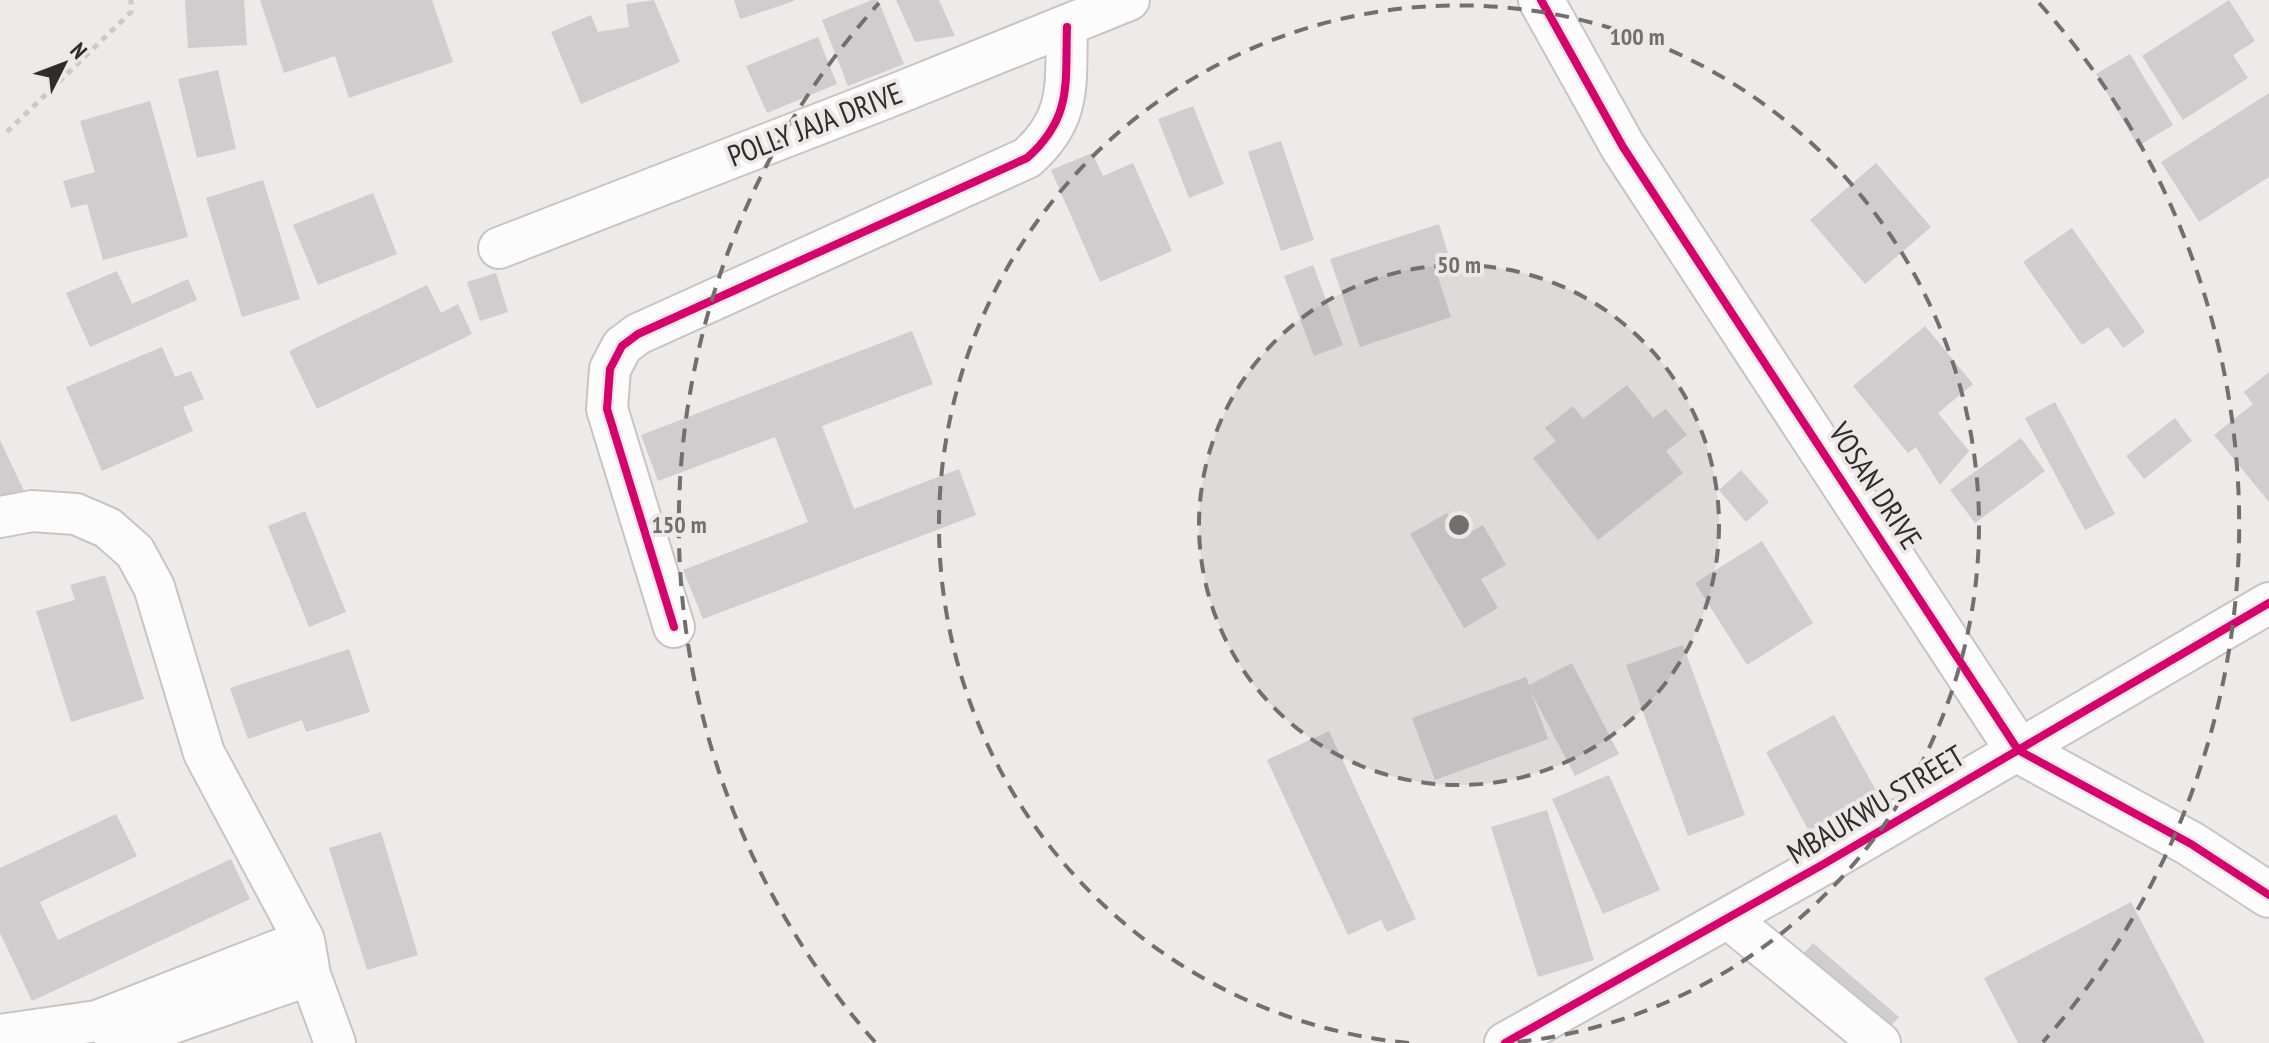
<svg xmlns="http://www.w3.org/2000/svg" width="2269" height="1043" font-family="'PT Sans Narrow',sans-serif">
  <rect width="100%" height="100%" fill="#edeae9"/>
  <!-- building -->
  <path fill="#cfcdce" d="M185,0H244L247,45L188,48Z
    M260,0H432L453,62L349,98L335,56L284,73Z
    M654,0L680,62L581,104L551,32L591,15L598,32L629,27L626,4Z
    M734,0H794V1L740,19Z
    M872,0H878L904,64L848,86L822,20Z
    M896,0H939L955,36L915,42Z
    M2229,0L2255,41L2233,55L2248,78L2183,120L2142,56Z
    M818,37L837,84L767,113L746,66Z
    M2130,54L2173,125L2138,146L2096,74Z
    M218,70L236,149L197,158L178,79Z
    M2269,93V177L2199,222L2161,162Z
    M150,101L188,237L103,260L87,204L71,208L63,181L95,172L80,121Z
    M1193,106L1224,184L1189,198L1158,119Z
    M1281,141L1314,240L1281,251L1248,152Z
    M1092,153L1103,176L1133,163L1172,251L1100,282L1051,170Z
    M1876,163L1931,227L1865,284L1810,220Z
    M263,180L300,299L242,317L206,198Z
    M373,193L397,254L318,285L293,225Z
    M1439,224L1452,266L1436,271L1451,317L1360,347L1330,259Z
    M2072,228L2145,332L2123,348L2108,327L2082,345L2023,262Z
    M1313,265L1343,345L1314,356L1284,276Z
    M117,271L132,304L188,279L197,300L90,347L66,293Z
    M496,273L508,312L480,321L467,282Z
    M427,285L441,313L458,304L472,334L317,409L289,351Z
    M1925,326L1973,384L1938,413L1969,451L1940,485L1916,447L1908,453L1853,386Z
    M912,331L933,384L822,426L854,509L959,469L976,515L703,619L683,570L808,522L775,437L658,481L641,435Z
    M162,347L175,377L191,371L204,399L183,407L193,431L102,471L66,387Z
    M2269,372V502L2214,435L2253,404L2244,392Z
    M1627,385L1653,418L1666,409L1687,435L1666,451L1683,473L1598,540L1533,458L1556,441L1545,428L1573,406L1583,419Z
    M2055,402L2115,514L2085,530L2025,418Z
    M2175,418L2192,441L2144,479L2126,456Z
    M2021,438L2045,471L1975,523L1950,490Z
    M0,440L24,491L0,502Z
    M1741,470L1769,502L1746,522L1719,490Z
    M305,511L346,612L309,627L268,526Z
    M1447,513L1461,537L1483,525L1506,565L1481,579L1498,608L1464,628L1410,534Z
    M1762,541L1813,623L1747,665L1695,583Z
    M105,575L144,699L71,722L36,611L75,600L70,585Z
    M1683,645L1745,815L1688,836L1626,665Z
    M349,649L370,712L306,732L302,720L248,739L230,688Z
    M1572,663L1619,754L1575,776L1531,692L1548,739L1435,780L1412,718L1526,677L1529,685Z
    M1834,715L1878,794L1809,831L1766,752Z
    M1329,731L1416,919L1387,932L1381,920L1348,935L1267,760Z
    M1609,775L1660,890L1603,914L1552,799Z
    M1547,810L1594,960L1538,977L1491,827Z
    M116,814L137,856L40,902L58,940L231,859L250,899L32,1001L0,933V868Z
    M381,832L418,955L367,970L329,848Z
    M2131,902L2205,1043H2018L1984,978Z
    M1813,943L1899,1017L1883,1035L1797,961Z"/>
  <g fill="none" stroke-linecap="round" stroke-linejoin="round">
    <!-- street casing -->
    <g stroke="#c7c5c4" stroke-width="44">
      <path id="street" d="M499,248L891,96L1129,0
        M0,517L32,511L76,514L108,528L135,552L154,587L204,753L304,940L310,975L335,1043
        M674,627L607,409L610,369L622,346L638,334L1027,158C1073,117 1065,83 1067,27
        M1729,919L1880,1043
        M0,1035L97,1021L304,940
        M115,1043L310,975
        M1505,1043L1822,865L2269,603"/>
    </g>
    <!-- secondary casing -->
    <g stroke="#c7c5c4" stroke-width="48">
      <path id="secondary" d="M1541,0L1623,147L2018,750L2191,844L2269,895"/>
    </g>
    <!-- path -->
    <path stroke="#cbcaca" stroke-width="5" stroke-dasharray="6 6" stroke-linecap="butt" d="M7,132L131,12V0"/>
    <!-- street -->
    <use href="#street" stroke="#fcfcfc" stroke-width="40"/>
    <!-- secondary -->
    <use href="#secondary" stroke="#fcfcfc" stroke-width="44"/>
    <!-- cycleway casing -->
    <g stroke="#eee9e8" stroke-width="13">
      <path id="cycleway" d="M1541,0L1623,147L2018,750L2191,844L2269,895
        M674,627L607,409L610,369L622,346L638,334L1027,158C1073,117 1065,83 1067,27
        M1505,1043L1822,865L2269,603"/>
    </g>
    <!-- cycleway -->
    <use href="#cycleway" stroke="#d6006c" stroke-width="8"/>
  </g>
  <!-- distance rings -->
  <circle cx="1459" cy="525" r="260" fill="#726f6e" fill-opacity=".12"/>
  <g fill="none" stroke="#726f6e" stroke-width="4" stroke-dasharray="14 10">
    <circle cx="1459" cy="525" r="260"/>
    <path d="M1409 1043A520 520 0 1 1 1509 1043"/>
    <path d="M875 1042A780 780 0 0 1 879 3M2039 3A780 780 0 0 1 2043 1042"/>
  </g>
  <g text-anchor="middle" stroke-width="8" stroke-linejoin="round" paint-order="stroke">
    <!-- street labels -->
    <g font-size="30" fill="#2f2d2c" stroke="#eee9e8">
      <text transform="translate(815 125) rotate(-21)" y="10">POLLY JAJA DRIVE</text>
      <text transform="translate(1875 486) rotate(57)" y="10">VOSAN DRIVE</text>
      <text transform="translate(1876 805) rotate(-31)" y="10">MBAUKWU STREET</text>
    </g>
  </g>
  <circle cx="1459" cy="525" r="12" fill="#726f6e" stroke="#eee9e8" stroke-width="4"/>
  <g font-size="24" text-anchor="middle" font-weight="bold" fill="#726f6e" stroke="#eee9e8" stroke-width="8" stroke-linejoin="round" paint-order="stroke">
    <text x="1637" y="45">100 m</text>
    <text x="1459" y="273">50 m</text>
    <text x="679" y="533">150 m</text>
  </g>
  <!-- north arrow -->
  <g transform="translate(64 64) rotate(48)" stroke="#eee9e8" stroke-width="6" paint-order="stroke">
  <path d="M0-6L14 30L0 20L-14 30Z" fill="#2f2d2c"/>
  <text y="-12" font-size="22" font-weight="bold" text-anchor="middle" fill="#2f2d2c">N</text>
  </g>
</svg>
